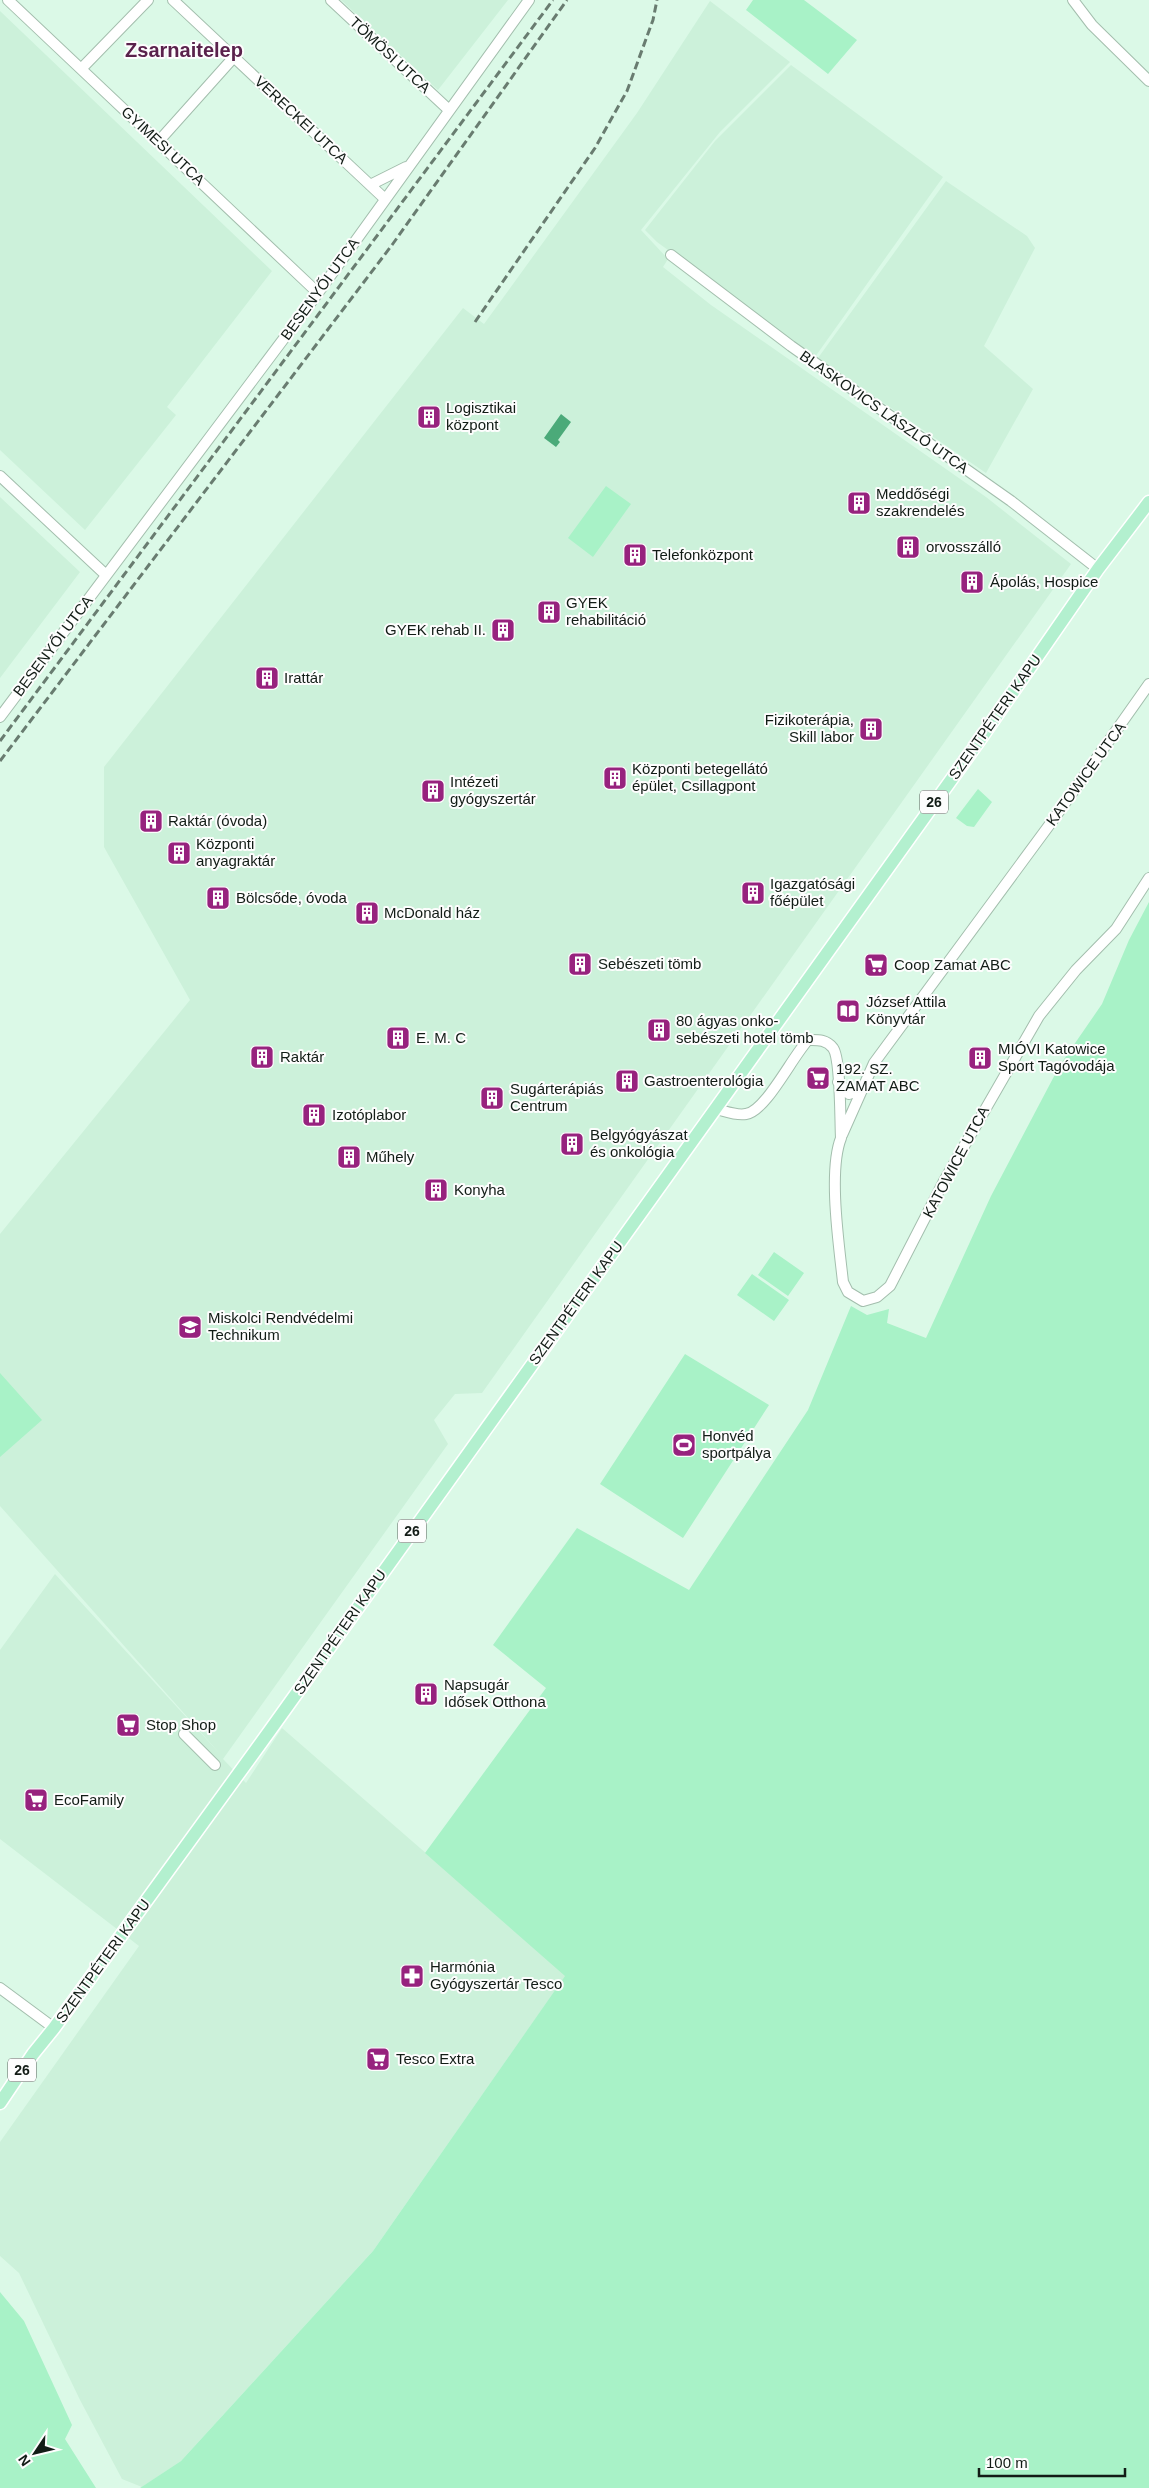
<svg xmlns="http://www.w3.org/2000/svg" width="1149" height="2488" font-family="Arial,sans-serif">
  <rect width="100%" height="100%" fill="#dbf9e7"/>
  <!-- built -->
  <path fill="#ccf1da" d="M341,0H508L438,90Z
    M710,1L790,62L720,132L641,230L668,259L663,267L711,305L986,497L1071,564L482,1393L455,1394L434,1420L448,1444L223,1759L246,1783L282,1728L566,1975L373,2251L181,2461L142,2487L122,2479L80,2400L19,2273L0,2256V2142L139,1946L0,1839V1650L55,1574L221,1755L0,1506V1234L190,1000L104,847V767L463,308L484,324L637,113Z
    M0,11L272,271L167,407L176,415L85,530L0,450Z
    M791,65L943,177L815,357L657,242L645,230L715,141Z
    M946,181L1027,236L1035,248L984,346L1033,389L986,473L818,358Z
    M0,497L80,572L0,678Z"/>
  <!-- green -->
  <path fill="#a8f2c7" d="M753,0H804L857,40L828,74L746,10Z
    M606,486L631,504L593,557L568,538Z
    M978,789L992,802L974,827L967,826L956,818Z
    M1149,902V2488H140L181,2461L373,2251L565,1976L425,1853L546,1688L493,1645L577,1528L689,1590L808,1410L851,1306L867,1315L889,1309L887,1323L926,1338L991,1196L1060,1065L1102,1004L1129,940Z
    M774,1252L804,1273L788,1296L758,1275Z
    M752,1274L789,1300L774,1321L737,1295Z
    M685,1354L769,1405L683,1538L600,1484Z
    M0,1373L42,1420L0,1457Z
    M0,2292L24,2321L72,2425L65,2439L96,2488H0Z"/>
  <!-- water -->
  <path fill="#4baa79" d="M561,414L571,422L558,440L560,442L556,447L544,438Z"/>
  <g fill="none" stroke-linecap="round" stroke-linejoin="round">
    <!-- minor casing -->
    <g stroke="#a3bead" stroke-width="12">
      <path id="minor" d="M8,0L318,293
        M173,0L385,199
        M331,0L449,110
        M1073,0L1092,25L1149,81
        M81,69L148,0
        M158,142L234,57
        M370,185L406,167
        M671,255L791,346L1011,501L1098,569
        M0,476L106,575
        M0,717L318,293L529,0
        M838,1082L849,1094L862,1089
        M716,1109C725,1111 736,1116 746,1114C766,1111 792,1057 808,1040C817,1040 826,1039 833,1048C841,1059 840,1121 841,1138C828,1171 839,1245 843,1282L848,1292L863,1301L877,1297L890,1286L944,1181L1039,1016L1076,970L1116,929L1149,878
        M842,1135L874,1063L1053,820L1149,684
        M184,1734L215,1765
        M0,1988L54,2028"/>
    </g>
    <!-- major casing -->
    <g stroke="#fff" stroke-width="15">
      <path id="major" d="M0,2103L33,2054L54,2028L271,1729L979,741L1098,569L1149,502"/>
    </g>
    <!-- minor -->
    <use href="#minor" stroke="#fff" stroke-width="10"/>
    <!-- major -->
    <use href="#major" stroke="#b3f0cf" stroke-width="12"/>
    <!-- rail -->
    <path stroke="#697c70" stroke-width="3" stroke-dasharray="8 4" stroke-linecap="butt" d="M475,322L595,148L627,91L653,20L657,0
      M0,741L553,0
      M0,761L392,245L567,0"/>
  </g>
  <!-- icons -->
  <defs>
    <g id="building-square" transform="scale(1.25)"><rect x="-9" y="-9" width="18" height="18" rx="4" fill="#97227e" stroke="#fdfdfd"/><path d="M-4-6H4V6H1V3H-1V6H-4ZM-2.5-4.3h1.7v1.8h-1.7ZM.8-4.3h1.7v1.8H.8ZM-2.5-1h1.7V.8h-1.7ZM.8-1h1.7V.8H.8Z" fill="#fff"/></g>
    <g id="supermarket-square" transform="scale(1.25)"><rect x="-9" y="-9" width="18" height="18" rx="4" fill="#97227e" stroke="#fdfdfd"/><path d="M-6-5.5h2.5l.6 2H6L4.5 2H-2.5L-4.4-4H-6ZM-1.5 3.2a1.3 1.3 0 1 0 .1 0ZM3 3.2a1.3 1.3 0 1 0 .1 0Z" fill="#fff"/></g>
    <g id="library-square" transform="scale(1.25)"><rect x="-9" y="-9" width="18" height="18" rx="4" fill="#97227e" stroke="#fdfdfd"/><path d="M-6-4Q-3-5.5-.7-3.5V5Q-3 3-6 4ZM6-4Q3-5.5 .7-3.5V5Q3 3 6 4Z" fill="#fff"/></g>
    <g id="school-square" transform="scale(1.25)"><rect x="-9" y="-9" width="18" height="18" rx="4" fill="#97227e" stroke="#fdfdfd"/><path d="M0-5L7-2L0 1L-7-2ZM-4 1L0 2.5L4 1V4Q0 6-4 4Z" fill="#fff"/></g>
    <g id="stadium-square" transform="scale(1.25)"><rect x="-9" y="-9" width="18" height="18" rx="4" fill="#97227e" stroke="#fdfdfd"/><path d="M0-5a6.5 5 0 1 0 0 10a6.5 5 0 1 0 0-10ZM-3.5-1.8h7v3.6h-7Z" fill="#fff"/></g>
    <g id="pharmacy-square" transform="scale(1.25)"><rect x="-9" y="-9" width="18" height="18" rx="4" fill="#97227e" stroke="#fdfdfd"/><path d="M-2-6h4v4h4v4h-4v4h-4v-4h-4v-4h4Z" fill="#fff"/></g>
  </defs>
  <g fill-rule="evenodd">
    <use href="#building-square" x="429" y="417"/>
    <use href="#building-square" x="859" y="503"/>
    <use href="#building-square" x="908" y="547"/>
    <use href="#building-square" x="635" y="555"/>
    <use href="#building-square" x="972" y="582"/>
    <use href="#building-square" x="549" y="612"/>
    <use href="#building-square" x="503" y="630"/>
    <use href="#building-square" x="267" y="678"/>
    <use href="#building-square" x="871" y="729"/>
    <use href="#building-square" x="615" y="778"/>
    <use href="#building-square" x="433" y="791"/>
    <use href="#building-square" x="151" y="821"/>
    <use href="#building-square" x="179" y="853"/>
    <use href="#building-square" x="753" y="893"/>
    <use href="#building-square" x="218" y="898"/>
    <use href="#building-square" x="367" y="913"/>
    <use href="#building-square" x="580" y="964"/>
    <use href="#supermarket-square" x="876" y="965"/>
    <use href="#library-square" x="848" y="1011"/>
    <use href="#building-square" x="659" y="1030"/>
    <use href="#building-square" x="398" y="1038"/>
    <use href="#building-square" x="262" y="1057"/>
    <use href="#building-square" x="980" y="1058"/>
    <use href="#supermarket-square" x="818" y="1078"/>
    <use href="#building-square" x="627" y="1081"/>
    <use href="#building-square" x="492" y="1098"/>
    <use href="#building-square" x="314" y="1115"/>
    <use href="#building-square" x="572" y="1144"/>
    <use href="#building-square" x="349" y="1157"/>
    <use href="#building-square" x="436" y="1190"/>
    <use href="#school-square" x="190" y="1327"/>
    <use href="#stadium-square" x="684" y="1445"/>
    <use href="#building-square" x="426" y="1694"/>
    <use href="#supermarket-square" x="128" y="1725"/>
    <use href="#supermarket-square" x="36" y="1800"/>
    <use href="#pharmacy-square" x="412" y="1976"/>
    <use href="#supermarket-square" x="378" y="2059"/>
  </g>
  <g text-anchor="middle" stroke-width="4" stroke-linejoin="round" paint-order="stroke">
    <!-- shield labels -->
    <g fill="#fdfdfd" stroke="#58605b" stroke-width="1">
      <rect x="920" y="790.5" width="28" height="23" rx="4"/>
      <rect x="398" y="1519.5" width="28" height="23" rx="4"/>
      <rect x="8" y="2058.5" width="28" height="23" rx="4"/>
    </g>
    <g font-size="14" font-weight="bold" fill="#121c16">
      <text x="934" y="807">26</text>
      <text x="412" y="1536">26</text>
      <text x="22" y="2075">26</text>
    </g>
    <!-- street labels -->
    <g font-size="15" fill="#121c16" stroke="#fdfdfd">
      <text transform="translate(390 55) rotate(43)" y="5">TÖMÖSI UTCA</text>
      <text transform="translate(301 120) rotate(43)" y="5">VERECKEI UTCA</text>
      <text transform="translate(163 146) rotate(43)" y="5">GYIMESI UTCA</text>
      <text transform="translate(320 289) rotate(-54)" y="5">BESENYŐI UTCA</text>
      <text transform="translate(884 412) rotate(35)" y="5">BLASKOVICS LÁSZLÓ UTCA</text>
      <text transform="translate(53 646) rotate(-53)" y="5">BESENYŐI UTCA</text>
      <text transform="translate(995 717) rotate(-55)" y="5">SZENTPÉTERI KAPU</text>
      <text transform="translate(1086 774) rotate(-54)" y="5">KATOWICE UTCA</text>
      <text transform="translate(956 1162) rotate(-62)" y="5">KATOWICE UTCA</text>
      <text transform="translate(576 1303) rotate(-54)" y="5">SZENTPÉTERI KAPU</text>
      <text transform="translate(340 1632) rotate(-55)" y="5">SZENTPÉTERI KAPU</text>
      <text transform="translate(103 1961) rotate(-54)" y="5">SZENTPÉTERI KAPU</text>
    </g>
    <!-- poi labels -->
    <g font-size="15" fill="#121c16" stroke="#fdfdfd" text-anchor="start">
      <text x="446" y="413">Logisztikai<tspan x="446" dy="17">központ</tspan></text>
      <text x="876" y="499">Meddőségi<tspan x="876" dy="17">szakrendelés</tspan></text>
      <text x="926" y="552">orvosszálló</text>
      <text x="652" y="560">Telefonközpont</text>
      <text x="990" y="587">Ápolás, Hospice</text>
      <text x="566" y="608">GYEK<tspan x="566" dy="17">rehabilitáció</tspan></text>
      <text x="486" y="635" text-anchor="end">GYEK rehab II.</text>
      <text x="284" y="683">Irattár</text>
      <text x="854" y="725" text-anchor="end">Fizikoterápia,<tspan x="854" dy="17">Skill labor</tspan></text>
      <text x="632" y="774">Központi betegellátó<tspan x="632" dy="17">épület, Csillagpont</tspan></text>
      <text x="450" y="787">Intézeti<tspan x="450" dy="17">gyógyszertár</tspan></text>
      <text x="168" y="826">Raktár (óvoda)</text>
      <text x="196" y="849">Központi<tspan x="196" dy="17">anyagraktár</tspan></text>
      <text x="770" y="889">Igazgatósági<tspan x="770" dy="17">főépület</tspan></text>
      <text x="236" y="903">Bölcsőde, óvoda</text>
      <text x="384" y="918">McDonald ház</text>
      <text x="598" y="969">Sebészeti tömb</text>
      <text x="894" y="970">Coop Zamat ABC</text>
      <text x="866" y="1007">József Attila<tspan x="866" dy="17">Könyvtár</tspan></text>
      <text x="676" y="1026">80 ágyas onko-<tspan x="676" dy="17">sebészeti hotel tömb</tspan></text>
      <text x="416" y="1043">E. M. C</text>
      <text x="998" y="1054">MIÓVI Katowice<tspan x="998" dy="17">Sport Tagóvodája</tspan></text>
      <text x="280" y="1062">Raktár</text>
      <text x="836" y="1074">192. SZ.<tspan x="836" dy="17">ZAMAT ABC</tspan></text>
      <text x="644" y="1086">Gastroenterológia</text>
      <text x="510" y="1094">Sugárterápiás<tspan x="510" dy="17">Centrum</tspan></text>
      <text x="332" y="1120">Izotóplabor</text>
      <text x="590" y="1140">Belgyógyászat<tspan x="590" dy="17">és onkológia</tspan></text>
      <text x="366" y="1162">Műhely</text>
      <text x="454" y="1195">Konyha</text>
      <text x="208" y="1323">Miskolci Rendvédelmi<tspan x="208" dy="17">Technikum</tspan></text>
      <text x="702" y="1441">Honvéd<tspan x="702" dy="17">sportpálya</tspan></text>
      <text x="444" y="1690">Napsugár<tspan x="444" dy="17">Idősek Otthona</tspan></text>
      <text x="146" y="1730">Stop Shop</text>
      <text x="54" y="1805">EcoFamily</text>
      <text x="430" y="1972">Harmónia<tspan x="430" dy="17">Gyógyszertár Tesco</tspan></text>
      <text x="396" y="2064">Tesco Extra</text>
    </g>
    <!-- district labels -->
    <g font-size="20" font-weight="bold" fill="#5a224c" stroke="#fdfdfd">
      <text x="184" y="57">Zsarnaitelep</text>
    </g>
  </g>
  <!-- north arrow -->
  <g transform="translate(35 2453) rotate(235)" stroke="#fdfdfd" stroke-width="4" paint-order="stroke">
  <path d="M0-4L9 19L0 12L-9 19Z" fill="#121c16"/>
  <text y="-8" font-size="14" font-weight="bold" text-anchor="middle" fill="#121c16">N</text>
  </g>
  <!-- scale -->
  <path d="M979 2468v8h146v-8" fill="none" stroke="#121c16" stroke-width="2.5"/>
  <text x="986" y="2468" font-size="15" fill="#121c16" stroke="#fdfdfd" stroke-width="4" paint-order="stroke">100 m</text>
</svg>
